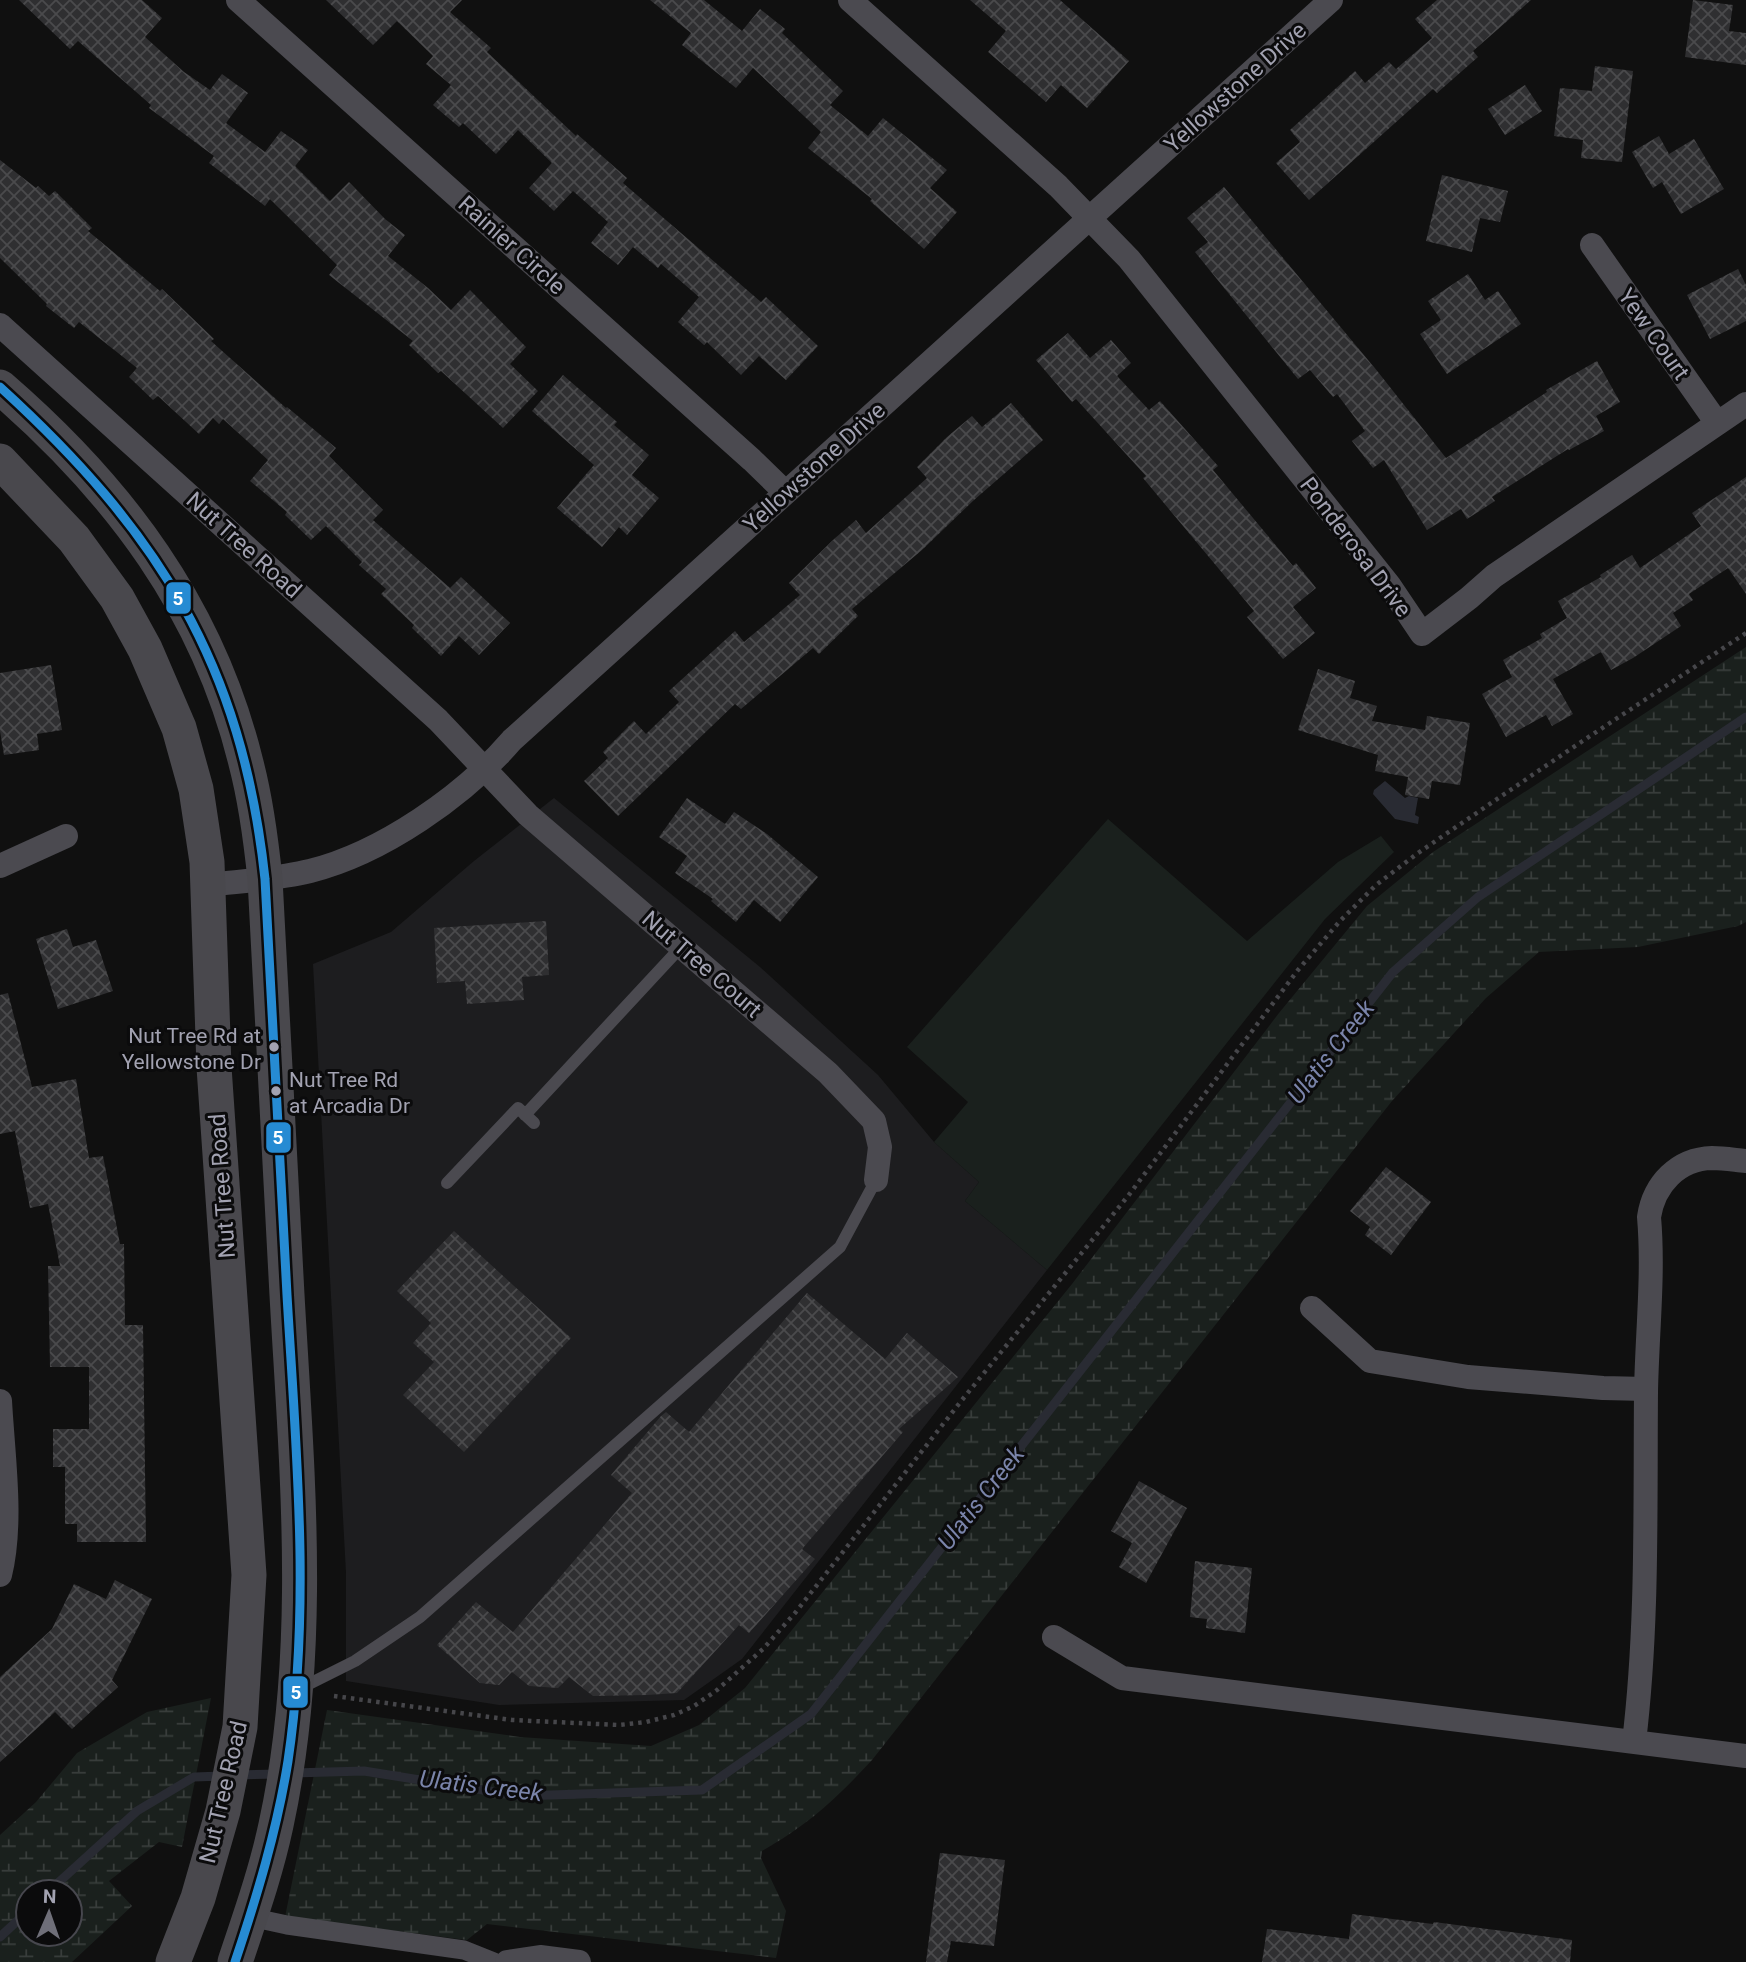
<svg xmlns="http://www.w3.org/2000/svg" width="1746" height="1962" font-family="Roboto,sans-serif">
  <defs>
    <pattern id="wetland-marsh" width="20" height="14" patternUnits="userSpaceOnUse" patternTransform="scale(1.75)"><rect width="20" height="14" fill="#1a201d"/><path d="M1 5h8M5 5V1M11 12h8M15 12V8" fill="none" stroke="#383d3b"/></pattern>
    <pattern id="building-cross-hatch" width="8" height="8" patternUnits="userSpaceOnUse" patternTransform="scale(1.75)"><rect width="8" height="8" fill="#2f2f31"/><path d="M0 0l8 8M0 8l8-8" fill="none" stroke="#4a4a4c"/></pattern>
  </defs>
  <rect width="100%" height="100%" fill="#101010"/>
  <!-- built -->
  <path fill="#1d1d1f" d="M554,798L760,967L878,1075L934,1142L979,1182L965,1201L1047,1270L742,1659L684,1700L499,1705L346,1681V1573L313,964L391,932L474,861Z"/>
  <!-- wetland -->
  <path fill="url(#wetland-marsh)" fill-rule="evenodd" d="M1746,647V922L1738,926L1638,947L1539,952L1486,998L1392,1101L872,1760C835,1800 809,1824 762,1851L761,1858L786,1911L776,1958L487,1924L467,1940L285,1917L327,1710L520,1737L651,1746L699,1725L745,1688L1072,1284L1279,1013L1367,906L1433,852Z
    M211,1698L182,1847L159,1842L109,1881L132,1906L72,1962H0V1835L36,1802L77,1753L147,1712ZM70,1892V1934H28V1892Z"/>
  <!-- garden -->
  <path fill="#1a201d" d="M1108,819L1247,941L1338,862L1381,836L1394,852L1325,919L1047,1270L965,1201L979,1182L934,1142L968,1102L907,1047Z"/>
  <!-- water -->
  <path fill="#292b33" d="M1385,781L1405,798L1409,796L1418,798L1415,815L1419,817L1418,824L1395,819L1373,794L1374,790Z"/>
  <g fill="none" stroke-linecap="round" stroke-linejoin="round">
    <!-- stream -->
    <path stroke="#292b33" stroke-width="9" d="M293,1773L364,1771L520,1796L702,1790L811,1714L1393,972L1478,897L1746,717
      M237,1775L279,1774
      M48,1892L137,1811L194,1777L223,1776
      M0,1937L28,1911"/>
  </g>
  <!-- building -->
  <path fill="url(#building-cross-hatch)" d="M19,0H142L162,18L145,37L184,72L210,90L222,74L248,93L226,123L265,152L281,131L308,150L295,166L330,201L349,182L385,219L405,235L388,256L428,288L451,310L470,290L526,347L510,364L538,391L503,428L441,371L438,373L409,345L413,341L329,275L337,265L270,199L265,206L209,163L214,156L149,108L151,105L78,41L70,49Z
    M326,0H462L450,12L491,48L487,52L576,136L577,134L627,178L623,183L761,302L766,297L818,346L786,380L759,356L741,375L707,342L704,345L678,322L699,297L661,264L658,268L633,247L618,265L591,243L608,222L573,191L554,211L529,188L552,163L518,130L496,154L463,123L459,127L433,105L451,85L426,64L433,56L397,21L373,45Z
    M650,0H704L742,31L760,9L785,29L782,33L843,91L830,105L868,136L883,118L947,170L930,188L957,212L924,249L870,201L872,199L808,148L821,132L753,68L736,88L682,45L691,33Z
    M970,0H1060L1129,61L1087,108L1061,85L1046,102L988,52L1006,31Z
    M1437,0H1531L1473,51L1478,57L1437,93L1433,89L1309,200L1276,163L1300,142L1290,130L1355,71L1365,83L1389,62L1396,69L1432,38L1415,19Z
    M1693,0L1733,5L1729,31L1746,33V65L1685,57Z
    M1595,66L1633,71L1622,162L1581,158L1583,140L1554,136L1560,88L1592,91Z
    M1525,85L1542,111L1505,135L1488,109Z
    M1659,136L1669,154L1694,139L1724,189L1681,214L1662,182L1653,188L1632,152Z
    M0,160L36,188L38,186L49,196L55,191L92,228L88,231L160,291L162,289L214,339L211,341L286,408L287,407L336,448L329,456L383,510L373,520L450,588L461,577L510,623L479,655L459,636L441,656L412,628L414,625L381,594L386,589L359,565L362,562L326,526L311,540L285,515L287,512L250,481L268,460L223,419L219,424L213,418L199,434L158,396L153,400L129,377L137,368L79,322L74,328L46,306L47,304L0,258Z
    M1442,175L1508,191L1500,222L1480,218L1472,252L1426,241Z
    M1224,187L1378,372L1446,458L1547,392L1546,390L1597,361L1620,402L1596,416L1604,431L1569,450L1568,449L1492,497L1495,501L1467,519L1461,509L1427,530L1384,460L1373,468L1352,441L1365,431L1337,394L1333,397L1310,370L1298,379L1195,252L1208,242L1187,218Z
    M1738,269L1746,285V321L1710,339L1687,295Z
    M1468,274L1485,300L1498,291L1521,324L1447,374L1420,334L1441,320L1428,301Z
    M1068,333L1090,358L1111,340L1131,363L1117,376L1149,410L1160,401L1218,466L1213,470L1293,566L1296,563L1316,588L1293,607L1315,633L1283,659L1247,617L1254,611L1143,478L1146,476L1076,399L1072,402L1036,360Z
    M563,375L617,422L614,425L649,455L632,475L659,498L627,535L619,527L602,547L557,508L594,465L532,411Z
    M1011,403L1043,440L974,500L922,550L852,609L858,616L819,654L813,648L741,709L735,704L618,816L584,781L608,758L603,752L634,721L646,734L679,702L669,691L735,631L744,642L800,595L789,583L833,540L856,520L866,533L927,478L917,467L947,437L972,416L982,427Z
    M1746,477V594L1728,568L1689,594L1693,600L1673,613L1681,626L1633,658L1611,670L1601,652L1553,679L1573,714L1552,726L1546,715L1506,737L1482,694L1512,677L1503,660L1542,638L1540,634L1567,618L1558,601L1601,577L1600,575L1632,555L1640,568L1701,526L1692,513Z
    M51,665L62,730L37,734L39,750L4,755L0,731V673Z
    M1318,669L1355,681L1350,698L1377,706L1372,721L1425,730L1427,716L1470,723L1460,785L1432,781L1429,799L1405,795L1408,777L1375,771L1378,755L1298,730Z
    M687,798L725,824L734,812L767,834L818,877L780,922L754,900L736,922L711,901L713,899L675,873L687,856L659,837Z
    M546,921L549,975L522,977L524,1000L467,1004L465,981L437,983L434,928Z
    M67,929L73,947L96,940L113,991L58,1009L36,939Z
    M8,993L32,1087L76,1079L89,1158L103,1156L120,1244H124L125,1325H143L146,1542H77V1524H65V1467H53V1429H89V1367H50L48,1266H60L48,1204L30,1208L15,1131L0,1134V995Z
    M1386,1167L1431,1202L1391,1255L1365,1235L1370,1227L1350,1211Z
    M454,1231L571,1338L464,1452L403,1395L434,1362L413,1343L431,1323L397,1291Z
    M807,1293L885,1359L907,1333L958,1377L899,1429L903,1432L802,1549L815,1559L749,1633L739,1625L677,1693L647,1695L593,1696L569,1677L558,1688L529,1686L512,1672L499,1685L480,1683L437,1645L476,1602L513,1632L632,1493L611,1475L661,1416L666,1412L689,1432Z
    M1139,1481L1187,1508L1146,1583L1119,1567L1132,1543L1111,1531Z
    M1195,1561L1252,1568L1245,1633L1206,1628L1207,1619L1190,1617Z
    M115,1580L152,1599L112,1680L118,1687L72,1729L55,1712L0,1762V1677L52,1629L74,1584L106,1599Z
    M940,1853L1005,1860L994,1946L951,1941L947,1962H926Z
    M1352,1914L1433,1924L1434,1922L1572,1940L1570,1962H1262L1267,1929L1349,1939Z"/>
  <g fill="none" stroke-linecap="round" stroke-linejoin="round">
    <!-- path -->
    <path stroke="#46464a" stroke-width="4.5" stroke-dasharray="3.5 5" stroke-linecap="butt" d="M334,1696L512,1720L619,1725L646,1722L674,1715L694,1706L717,1690L763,1649L795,1613L962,1400L1128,1196L1298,970L1340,921L1376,885L1418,853L1569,750L1746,633"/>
    <!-- service -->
    <path stroke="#4b4a50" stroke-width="12" d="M525,1115L681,947
      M447,1183L518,1108L534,1123
      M299,1689L355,1661L420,1617L840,1247L876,1180"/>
    <!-- pedestrian -->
    <path stroke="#4b4a50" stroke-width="19" d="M250,1917L287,1925L464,1950L494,1962"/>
    <!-- minor -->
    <path stroke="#4b4a50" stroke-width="24" d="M238,0L752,460L785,492
      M850,0L1058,186L1129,259L1389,585L1422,634L1469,598L1494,576L1746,404
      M1592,245L1717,423
      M0,325L438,720L528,815L828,1073L874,1121L880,1147L876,1180
      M0,866L66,836
      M209,885C242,881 277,879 310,871C382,853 464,796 512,740L1331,0
      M1312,1308L1370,1361L1468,1377L1603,1388L1646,1389
      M0,1401C3,1456 13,1522 0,1575
      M1054,1637L1122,1678L1746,1756
      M1634,1742C1648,1626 1645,1509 1646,1392C1647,1334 1654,1274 1649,1217C1654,1184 1678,1159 1712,1158C1724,1158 1735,1160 1746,1161
      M507,1962L540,1957L579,1962"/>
    <!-- secondary -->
    <path stroke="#49484d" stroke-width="35" d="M0,387C119,490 208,608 246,763C256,801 261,840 265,879C272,1017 279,1156 287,1295C297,1472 314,1650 276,1825C266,1872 250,1917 235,1962
      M0,461L74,539L117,598L145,649L179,728L196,789L207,862L214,1067L249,1575L240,1727L223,1811L198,1898L173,1962"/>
    <!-- bus-1 casing -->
    <g stroke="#0b0b0c" stroke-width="14">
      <path id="bus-1" d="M0,387C158,531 242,663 265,879C272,1018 279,1157 287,1295C296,1449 311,1607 288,1761C277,1830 257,1896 235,1962"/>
    </g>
    <!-- bus-1 -->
    <use href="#bus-1" stroke="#268bd3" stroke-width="9"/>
  </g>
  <!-- markers -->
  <g fill="#a2a2b1" stroke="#0b0b0c" stroke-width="2.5">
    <circle cx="274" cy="1047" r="6"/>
    <circle cx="276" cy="1091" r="6"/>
  </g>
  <g text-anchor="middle" stroke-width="6" stroke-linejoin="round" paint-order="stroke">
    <!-- bus labels -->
    <g font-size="21" fill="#a2a2b1" stroke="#0b0b0c" text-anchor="end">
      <text x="261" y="1043">Nut Tree Rd at<tspan x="261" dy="26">Yellowstone Dr</tspan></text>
      <text x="289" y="1087" text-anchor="start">Nut Tree Rd<tspan x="289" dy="26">at Arcadia Dr</tspan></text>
    </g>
    <!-- street labels -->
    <g font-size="23" fill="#a2a2b1" stroke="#0b0b0c">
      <text transform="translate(1235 87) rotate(-42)" y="8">Yellowstone Drive</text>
      <text transform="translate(512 245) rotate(42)" y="8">Rainier Circle</text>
      <text transform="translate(1654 334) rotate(55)" y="8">Yew Court</text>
      <text transform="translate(814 467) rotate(-42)" y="8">Yellowstone Drive</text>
      <text transform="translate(244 545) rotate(42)" y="8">Nut Tree Road</text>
      <text transform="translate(1356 547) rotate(53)" y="8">Ponderosa Drive</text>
      <text transform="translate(702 964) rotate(41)" y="8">Nut Tree Court</text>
      <text transform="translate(222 1186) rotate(-94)" y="8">Nut Tree Road</text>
      <text transform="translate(223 1792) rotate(-77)" y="8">Nut Tree Road</text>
    </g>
    <!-- water labels -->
    <g font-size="24" font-style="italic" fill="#7a84aa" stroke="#0b0b0c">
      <text transform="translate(1331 1052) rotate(-52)" y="8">Ulatis Creek</text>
      <text transform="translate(981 1498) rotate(-52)" y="8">Ulatis Creek</text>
      <text transform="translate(481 1786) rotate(7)" y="8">Ulatis Creek</text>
    </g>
  </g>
  <g stroke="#0b0b0c" stroke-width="2.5">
    <rect x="165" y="581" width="27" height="34" rx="7" fill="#268bd3"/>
    <rect x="265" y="1121" width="27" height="33" rx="7" fill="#268bd3"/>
    <rect x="282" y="1675" width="27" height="34" rx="7" fill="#268bd3"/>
  </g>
  <g font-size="19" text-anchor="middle" font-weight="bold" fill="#fff">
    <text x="178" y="605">5</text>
    <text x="278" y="1144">5</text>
    <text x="296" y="1699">5</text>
  </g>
  <!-- north arrow -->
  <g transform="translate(49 1913) rotate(2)"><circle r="33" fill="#0b0b0c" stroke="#47474e" stroke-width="2"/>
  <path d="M0-5L12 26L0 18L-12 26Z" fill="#6f6f79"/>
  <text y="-10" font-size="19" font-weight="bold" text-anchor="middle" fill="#a2a2b1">N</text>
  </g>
</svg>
